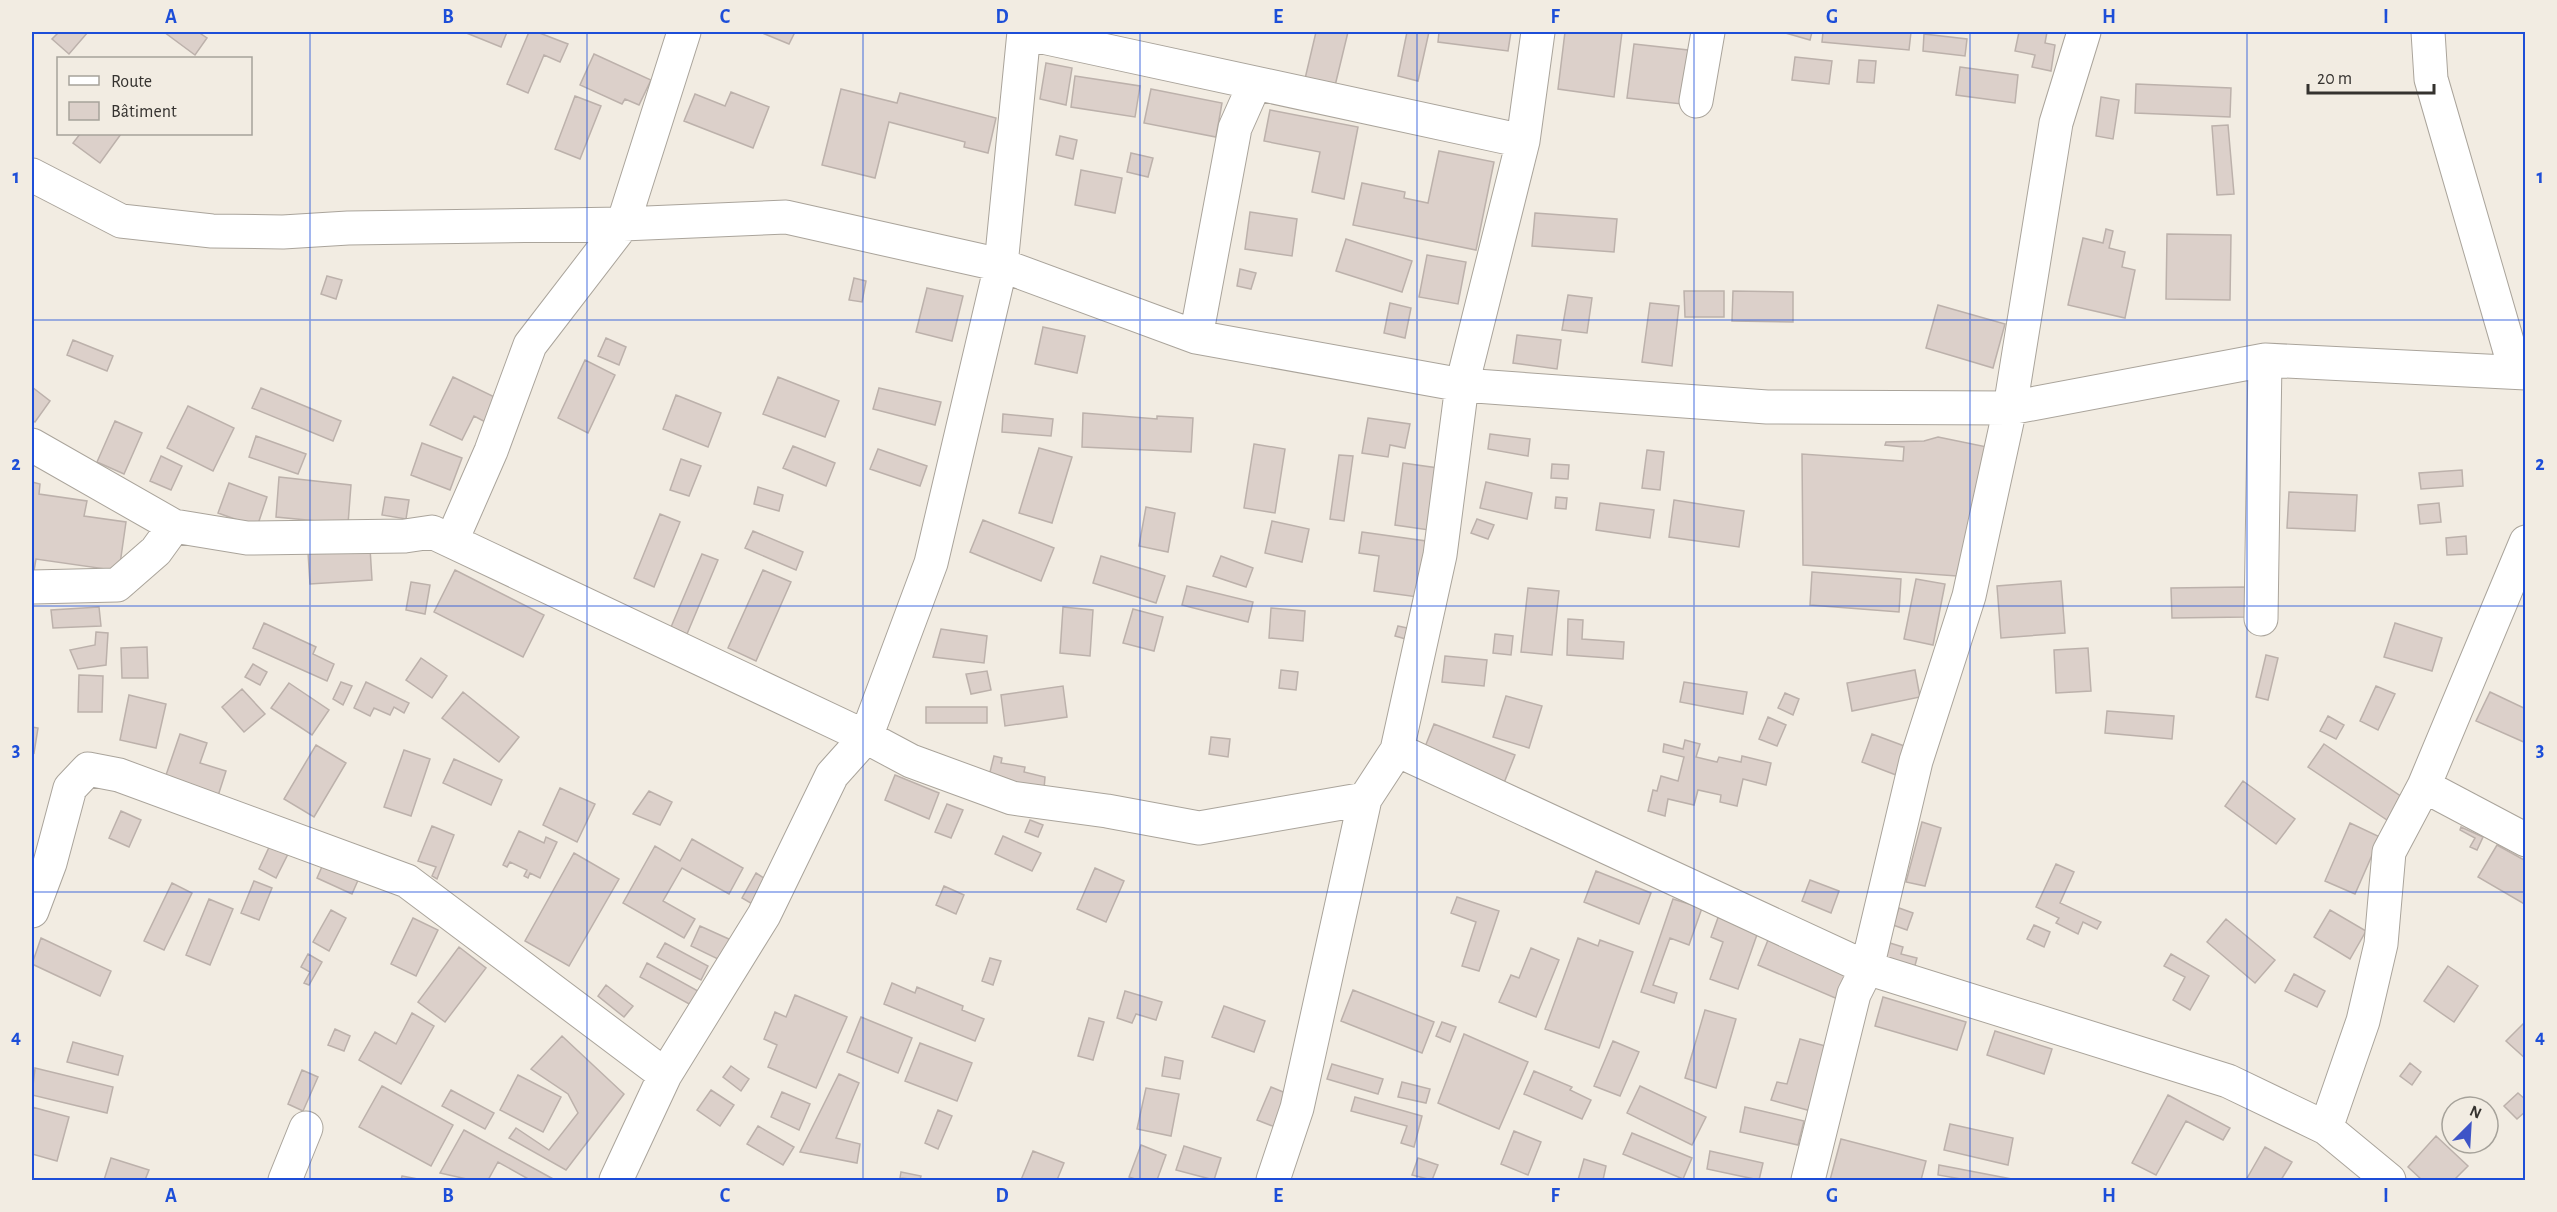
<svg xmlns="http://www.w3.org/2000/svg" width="2557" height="1212" font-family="'Alegreya Sans',sans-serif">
  <rect width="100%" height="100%" fill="#f2ece2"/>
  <!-- building -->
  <path fill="#dcd0ca" stroke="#bcb1ab" stroke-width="1.5" d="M59,32H88L69,54L52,39Z
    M164,32H198L207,38L195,55Z
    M464,32H507L501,47Z
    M529,32H537L568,44L560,62L544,55L528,93L507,84Z
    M760,32H795L789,44Z
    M1316,32H1348L1334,90L1304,83Z
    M1407,32H1429L1418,81L1398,76Z
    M1439,32H1511L1508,51L1438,42Z
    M1565,32H1622L1614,97L1558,89Z
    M1782,32H1812L1810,40Z
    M1823,32H1911L1909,50L1822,42Z
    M2019,32H2047L2045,43L2055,45L2051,71L2032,67L2035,55L2015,51Z
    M1924,34L1967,39L1965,56L1923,51Z
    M1634,44L1688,50L1682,104L1627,98Z
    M594,54L651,80L639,105L625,99L622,104L580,85Z
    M1795,57L1832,61L1829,84L1792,80Z
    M1859,60L1876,61L1874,83L1857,82Z
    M1046,63L1072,68L1066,105L1040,99Z
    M1960,67L2018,75L2015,103L1956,95Z
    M1075,76L1140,86L1135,117L1071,107Z
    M2136,84L2231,88L2230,117L2135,113Z
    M841,89L897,103L900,93L996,118L988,153L964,147L965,142L889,122L875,178L822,165Z
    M1151,89L1222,103L1216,137L1144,123Z
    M731,92L769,107L753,148L684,121L695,94L725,106Z
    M575,96L601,106L580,159L555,149Z
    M2101,97L2119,100L2113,139L2096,136Z
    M1270,110L1358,127L1344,199L1312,192L1320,152L1264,141Z
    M2228,125L2234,194L2217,195L2212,126Z
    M80,134H121L100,163L73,143Z
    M1060,136L1077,140L1073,159L1056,155Z
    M1439,151L1494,162L1476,250L1353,225L1362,183L1405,192L1404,198L1428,203Z
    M1131,153L1153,158L1148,177L1127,172Z
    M1081,170L1122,178L1115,213L1075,205Z
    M1250,212L1297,219L1292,256L1245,249Z
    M1535,213L1617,219L1614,252L1532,246Z
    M2106,229L2113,231L2109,248L2125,252L2122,267L2135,270L2125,318L2068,305L2083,238L2103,243Z
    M2167,234L2231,235L2230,300L2166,299Z
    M1346,239L1412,261L1402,292L1336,271Z
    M1427,255L1466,262L1458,304L1419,297Z
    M1240,269L1256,273L1251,289L1237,286Z
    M327,276L342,280L336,299L321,294Z
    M854,278L866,281L862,302L849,300Z
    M927,288L963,296L952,341L916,332Z
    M1684,291H1724V317H1685Z
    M1733,291L1793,292V322L1732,321Z
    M1568,295L1592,298L1587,333L1562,330Z
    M1390,303L1411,308L1405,338L1384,333Z
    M1650,303L1679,306L1672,366L1642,362Z
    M1938,305L2005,324L1993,368L1926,348Z
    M1043,327L1085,336L1077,373L1035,364Z
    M1517,335L1561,340L1557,369L1513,363Z
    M606,338L626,347L619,365L598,356Z
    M73,340L113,356L107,371L67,355Z
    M585,360L615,375L588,433L558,418Z
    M453,377L505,402L493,426L474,416L462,440L430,425Z
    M778,377L839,401L825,437L763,414Z
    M32,387L50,401L35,422L32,420Z
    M261,388L341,421L333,441L252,408Z
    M879,388L941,402L935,425L873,409Z
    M676,395L721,413L708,447L663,429Z
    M188,406L234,428L213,471L167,448Z
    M1083,413L1157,419V416L1193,418L1191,452L1082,447Z
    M1003,414L1053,419L1051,436L1002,432Z
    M1368,418L1410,424L1405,448L1390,445L1388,457L1362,453Z
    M115,421L142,433L124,474L97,462Z
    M1490,434L1530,439L1528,456L1488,449Z
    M256,436L306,454L298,474L249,457Z
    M1938,437L1987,447L1957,576L1803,565L1802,454L1903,461L1904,447L1885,445L1886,442L1924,441Z
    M422,443L462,458L450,490L411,475Z
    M1254,444L1285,449L1275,513L1244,508Z
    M793,446L835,463L826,486L783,468Z
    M1039,448L1072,457L1052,523L1019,513Z
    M878,449L927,466L920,486L870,469Z
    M1647,450L1664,452L1660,490L1642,488Z
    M1339,455L1353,456L1344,521L1330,519Z
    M161,456L182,466L171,490L150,481Z
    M681,459L701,466L689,496L670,490Z
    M1403,463L1438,468L1429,530L1395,525Z
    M1552,464L1569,465L1568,479L1551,478Z
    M2462,470L2463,486L2421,489L2419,473Z
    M279,477L351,485L348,524L276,517Z
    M32,482L40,484L39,494L87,501L84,516L126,522L119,571L36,559L34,571L32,570Z
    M1486,482L1532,493L1527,519L1480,508Z
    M229,483L267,497L257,527L218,513Z
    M758,487L783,495L779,511L754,504Z
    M2289,492L2357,495L2355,531L2287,528Z
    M385,497L409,500L406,519L382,515Z
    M1556,497L1567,498L1566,509L1555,508Z
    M1674,500L1744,511L1739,547L1669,537Z
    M1600,503L1654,510L1650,538L1596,530Z
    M2439,503L2441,522L2420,524L2418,505Z
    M1146,507L1175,513L1168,552L1139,546Z
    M660,514L680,522L654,587L634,578Z
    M1477,519L1494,525L1488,539L1471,533Z
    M983,520L1054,548L1041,581L970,552Z
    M1272,521L1309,529L1302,562L1265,553Z
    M753,531L803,552L796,570L745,548Z
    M1362,532L1426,541L1418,597L1374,591L1379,556L1359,553Z
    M2466,536L2467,554L2447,555L2446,538Z
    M370,548L372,580L310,584L308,552Z
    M702,554L718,560L687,634L671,627Z
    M1101,556L1165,576L1156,603L1093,583Z
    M1221,556L1253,568L1246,587L1213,576Z
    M455,570L544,615L523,657L434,612Z
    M763,570L791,582L756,661L728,648Z
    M1812,572L1901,579L1899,612L1810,605Z
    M1916,579L1945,584L1933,645L1904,639Z
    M2061,581L2065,633L2001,638L1997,586Z
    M411,582L430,585L425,614L406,610Z
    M1187,586L1253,602L1248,622L1182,605Z
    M2245,587L2246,617L2172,618L2171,588Z
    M1528,588L1559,591L1552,655L1521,652Z
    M99,607L101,626L53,628L51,610Z
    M1063,607L1093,610L1090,656L1060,653Z
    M1271,608L1305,611L1303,641L1269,638Z
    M1133,609L1163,617L1154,651L1123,643Z
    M1568,619L1583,620L1582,639L1624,642L1623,659L1567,655Z
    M264,623L316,647L313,654L334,664L327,681L253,648Z
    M2395,623L2442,638L2432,671L2384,657Z
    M1398,626L1412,629L1409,640L1395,636Z
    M941,629L987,636L984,663L933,657Z
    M96,632L108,633L106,665L78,669L70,650L95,645Z
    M1495,634L1513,636L1511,655L1493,653Z
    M147,647L148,678H122L121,648Z
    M2088,648L2091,691L2056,693L2054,650Z
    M2266,655L2278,658L2268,700L2256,697Z
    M1445,656L1487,660L1484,686L1442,682Z
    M421,658L447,676L432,698L406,680Z
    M253,664L267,672L260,685L245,677Z
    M1281,670L1298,672L1296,690L1279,688Z
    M1915,670L1920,697L1852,711L1847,683Z
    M987,671L991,690L971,694L966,674Z
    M79,675L103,676L102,712H78Z
    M341,682L352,686L343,705L333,699Z
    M366,682L409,703L404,713L394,707L390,715L374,708L370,716L354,708Z
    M1684,682L1747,692L1743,714L1680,702Z
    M289,683L329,710L312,735L271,708Z
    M1063,686L1067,717L1005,726L1001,695Z
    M2376,686L2395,694L2378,730L2360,721Z
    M242,689L265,714L244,732L222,707Z
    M463,692L519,737L499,762L442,718Z
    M2490,692L2526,709V743L2476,721Z
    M1785,693L1799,699L1793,715L1778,708Z
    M129,695L166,704L156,748L120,740Z
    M1506,696L1542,706L1529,748L1493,737Z
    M926,707H987V723H926Z
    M2107,711L2174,716L2172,739L2105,733Z
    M2328,716L2344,725L2336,739L2320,731Z
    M1768,717L1786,725L1777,746L1759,739Z
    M1434,724L1515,755L1504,783L1423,752Z
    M32,727L38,728L34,753L32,752Z
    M180,734L207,743L200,763L226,771L217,799L164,781Z
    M1872,734L1907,747L1896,775L1862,762Z
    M1211,737L1230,739L1228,757L1209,754Z
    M1685,740L1700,744L1696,757L1717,762L1719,757L1741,762L1742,756L1771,763L1766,785L1743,779L1737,806L1720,802L1721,795L1698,790L1694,805L1668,799L1665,816L1648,811L1653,790L1657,791L1661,776L1678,781L1684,757L1663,752L1664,744L1683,749Z
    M2324,744L2402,797L2387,820L2308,767Z
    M316,745L346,763L314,817L284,799Z
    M404,750L430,759L411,816L384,807Z
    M994,756L1002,758L1001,763L1025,767L1024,772L1045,777L1044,789L989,776Z
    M454,759L502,780L491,805L443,783Z
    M895,775L939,793L929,819L885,800Z
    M2243,781L2295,819L2276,844L2225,806Z
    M560,788L595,804L577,842L543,825Z
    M649,791L672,802L660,825L633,814Z
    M947,804L963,810L951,838L935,832Z
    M121,811L141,820L129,847L109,838Z
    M1030,820L1043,825L1038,837L1025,832Z
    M1922,822L1941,828L1925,886L1906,882Z
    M2350,823L2380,837L2355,894L2325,881Z
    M432,826L454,835L437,879L432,876L436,867L418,861Z
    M2461,827L2483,837L2477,850L2470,847L2475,838L2460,830Z
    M519,831L544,843L546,837L557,842L540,878L530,873L528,878L524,876L527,870L510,862L507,867L503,865Z
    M1003,836L1041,853L1032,871L995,854Z
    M692,839L743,868L729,894L682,868L663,901L695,919L684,938L623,903L655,846L680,861Z
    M271,843L289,852L276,878L259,869Z
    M2497,845L2526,861V905L2478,877Z
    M574,853L619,879L569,966L525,941Z
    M324,862L359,878L352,894L317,878Z
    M2056,864L2074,872L2060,903L2101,922L2097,929L2083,922L2078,934L2056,923L2059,918L2036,907Z
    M1095,868L1124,881L1106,922L1077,909Z
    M1596,871L1651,893L1639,924L1584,902Z
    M756,873L767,880L754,905L742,898Z
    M1810,880L1839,891L1831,913L1802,901Z
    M254,881L272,888L259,920L241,913Z
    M172,883L192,893L164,950L144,941Z
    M944,886L964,895L956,914L936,905Z
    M1457,897L1499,911L1479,971L1462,966L1476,922L1451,913Z
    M209,899L233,909L210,965L186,955Z
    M1673,899L1702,908L1689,945L1670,938L1653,985L1677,993L1674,1003L1641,992Z
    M1899,908L1913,913L1907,930L1893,925Z
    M331,910L346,918L329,951L313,942Z
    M2330,910L2366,931L2350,959L2314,937Z
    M1719,915L1759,929L1738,989L1710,979L1723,942L1711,937Z
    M413,918L438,930L416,976L391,964Z
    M2226,919L2275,960L2255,983L2207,942Z
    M2034,925L2050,932L2044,947L2027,939Z
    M700,926L731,940L722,961L691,946Z
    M1770,935L1853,969L1840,1000L1758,965Z
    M41,938L111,971L100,996L32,964Z
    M1578,938L1598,946L1600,940L1633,952L1599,1048L1545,1029Z
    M665,943L708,966L701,980L657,957Z
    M1890,943L1903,947L1901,954L1917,958L1914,969L1885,961Z
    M459,947L486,968L445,1022L418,1002Z
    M1531,948L1559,960L1536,1017L1499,1002L1511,975L1519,978Z
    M308,954L322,962L309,985L304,983L310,972L301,967Z
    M2171,954L2209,976L2190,1010L2173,1000L2185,977L2164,966Z
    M990,958L1001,961L993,985L982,981Z
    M647,963L698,991L691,1005L640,977Z
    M2448,966L2478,986L2454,1022L2424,1001Z
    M2294,974L2325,991L2317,1007L2285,991Z
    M892,983L915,993L917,987L963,1006L962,1010L984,1019L975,1041L884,1004Z
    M606,985L633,1006L624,1017L598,996Z
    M1353,990L1434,1022L1422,1053L1341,1021Z
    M1125,991L1162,1002L1156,1020L1136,1014L1132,1023L1117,1018Z
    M795,995L847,1017L816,1088L768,1067L777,1045L764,1039L775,1012L786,1017Z
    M1883,997L1966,1022L1957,1050L1875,1026Z
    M1224,1006L1265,1021L1254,1052L1212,1037Z
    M1705,1010L1736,1019L1716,1088L1685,1078Z
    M412,1013L434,1026L401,1084L359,1060L375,1032L396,1044Z
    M861,1017L912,1038L898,1073L847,1052Z
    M1089,1018L1104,1022L1093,1060L1078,1056Z
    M2526,1021V1059L2506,1041Z
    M1442,1022L1456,1027L1450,1042L1436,1036Z
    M335,1029L350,1036L344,1051L328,1045Z
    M1995,1031L2052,1049L2044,1074L1987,1055Z
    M1464,1034L1528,1062L1499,1129L1438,1103Z
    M562,1036L624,1094L566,1170L509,1138L516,1128L549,1150L578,1113L568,1094L531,1069Z
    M1800,1039L1829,1047L1811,1111L1771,1100L1777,1082L1787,1084Z
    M1613,1041L1639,1052L1620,1096L1594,1086Z
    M73,1042L123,1056L118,1075L67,1062Z
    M920,1043L972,1063L957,1101L905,1081Z
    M1165,1057L1183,1061L1180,1079L1162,1076Z
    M2410,1063L2421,1072L2412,1085L2400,1076Z
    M1332,1064L1383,1079L1378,1094L1327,1079Z
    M731,1066L749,1079L741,1091L723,1077Z
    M35,1068L113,1087L107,1113L32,1095Z
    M302,1070L318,1077L303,1111L288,1104Z
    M1534,1071L1572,1087L1570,1090L1591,1100L1582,1119L1524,1094Z
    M839,1074L859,1083L836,1138L860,1144L857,1163L800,1152Z
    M518,1075L561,1097L543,1132L500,1110Z
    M1402,1082L1430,1089L1426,1103L1398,1097Z
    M382,1086L453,1125L431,1166L359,1127Z
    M1640,1086L1706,1117L1692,1145L1627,1113Z
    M1271,1087L1288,1094L1275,1127L1257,1120Z
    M1146,1088L1179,1094L1171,1136L1137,1129Z
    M451,1090L494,1113L485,1129L442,1106Z
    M711,1090L734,1105L720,1126L697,1110Z
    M782,1092L810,1104L799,1130L771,1117Z
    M2518,1093L2526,1100V1111L2517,1119L2504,1106Z
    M2168,1095L2230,1128L2223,1140L2186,1121L2156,1175L2132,1163Z
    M1355,1097L1422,1116L1414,1147L1401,1143L1407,1126L1351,1111Z
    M32,1107L69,1117L57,1161L32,1154Z
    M1745,1107L1804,1121L1798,1145L1740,1132Z
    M938,1110L952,1116L938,1149L925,1143Z
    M1950,1124L2013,1138L2008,1165L1944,1150Z
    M758,1126L794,1147L783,1165L747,1144Z
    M464,1130L555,1180H530L498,1162L488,1180H471L440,1173Z
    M1514,1131L1541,1142L1528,1175L1501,1164Z
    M1632,1133L1692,1158L1683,1179L1623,1154Z
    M2436,1136L2468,1166L2454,1180H2422L2408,1167Z
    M1841,1139L1926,1161L1921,1180H1830Z
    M1141,1145L1166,1155L1157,1180H1138L1129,1177Z
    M1184,1146L1221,1158L1214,1180L1176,1170Z
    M2265,1147L2292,1162L2281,1180H2246Z
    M1033,1151L1064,1163L1057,1180H1021Z
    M1710,1151L1763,1163L1759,1180L1707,1169Z
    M111,1158L149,1170L145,1180H104Z
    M1418,1158L1438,1165L1432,1180L1412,1175Z
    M1584,1159L1606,1166L1603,1180H1578Z
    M1939,1165L2017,1180H1967L1938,1175Z
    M901,1172L921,1176L920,1180L900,1178Z
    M402,1176L423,1180H401Z"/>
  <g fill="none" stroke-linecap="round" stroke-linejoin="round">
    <!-- street casing -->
    <g stroke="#aaa49b" stroke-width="35">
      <path id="street" d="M2428,32L2431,79L2516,372
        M1024,33L1523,141
        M1696,101L1708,32
        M32,175L121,221L212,231L283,232L348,228L623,224L786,217L1001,265L1196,337L1462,385L1767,407L2010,408L2265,360L2526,373
        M1196,337L1235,128L1255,83
        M32,445L174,526L247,538L405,536L432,532L866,737L911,761L1012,798L1107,811L1199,828L1365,799
        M452,540L491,451L530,345L623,224L684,32
        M32,587L117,585L156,551L174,526
        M2261,619L2265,360
        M1397,750L1867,968L2228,1081L2326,1128L2389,1180
        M2424,786L2526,840
        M32,911L50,863L70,788L88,769L119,775L407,881L665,1075
        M2326,1128L2363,1021L2381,944L2389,852L2424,786L2526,542
        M285,1180L306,1128
        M616,1180L665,1075L764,915L832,775L866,737L931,563L1001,265L1024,32
        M1273,1180L1297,1108L1365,799L1397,750L1440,555L1462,385L1523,141L1538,32
        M1808,1180L1854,994L1867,968L1916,761L1969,596L2010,408L2056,123L2084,32"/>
    </g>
    <!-- street -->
    <use href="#street" stroke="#fff" stroke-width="33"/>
  </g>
  <!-- grid -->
  <path fill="none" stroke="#1d4ed8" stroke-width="1.5" stroke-opacity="0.55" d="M310,32V1180M587,32V1180M863,32V1180M1140,32V1180M1417,32V1180M1694,32V1180M1970,32V1180M2247,32V1180M32,320H2526M32,606H2526M32,892H2526"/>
  <!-- border -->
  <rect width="2557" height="1212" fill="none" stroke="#f2ece2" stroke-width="66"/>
  <!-- legend -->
  <rect x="57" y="57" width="195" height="78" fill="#f2ece2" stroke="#a6a29a" stroke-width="1.5"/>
  <rect x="69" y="76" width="30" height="9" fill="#ffffff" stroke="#a6a29a" stroke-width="1.5"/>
  <text x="111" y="87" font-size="18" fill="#35322f">Route</text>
  <rect x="69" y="102" width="30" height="18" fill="#dcd0ca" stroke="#a6a29a" stroke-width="1.5"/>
  <text x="111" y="117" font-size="18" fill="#35322f">Bâtiment</text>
  <!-- north arrow -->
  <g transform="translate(2470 1125) rotate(24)"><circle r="28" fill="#f2ece2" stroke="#a6a29a" stroke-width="1.5"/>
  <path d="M0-4.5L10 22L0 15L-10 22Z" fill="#3d54c7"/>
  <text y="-9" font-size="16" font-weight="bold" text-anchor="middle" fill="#35322f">N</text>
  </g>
  <!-- scale -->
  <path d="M2308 84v9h126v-9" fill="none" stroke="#35322f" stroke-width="3"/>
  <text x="2317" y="84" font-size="18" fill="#35322f" stroke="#f2ece2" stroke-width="4.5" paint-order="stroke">20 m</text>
  <rect x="33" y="33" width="2491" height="1146" fill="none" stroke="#1d4ed8" stroke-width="2"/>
  <g font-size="20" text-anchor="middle" font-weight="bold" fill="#1d4ed8">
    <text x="171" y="23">A</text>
    <text x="448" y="23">B</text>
    <text x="725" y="23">C</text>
    <text x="1002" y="23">D</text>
    <text x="1278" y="23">E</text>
    <text x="1555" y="23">F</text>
    <text x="1832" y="23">G</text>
    <text x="2109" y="23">H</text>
    <text x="2386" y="23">I</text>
    <text x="16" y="183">1</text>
    <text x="2540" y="183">1</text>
    <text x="16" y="470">2</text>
    <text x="2540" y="470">2</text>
    <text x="16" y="756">3</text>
    <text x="2540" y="756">3</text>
    <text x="16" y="1043">4</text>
    <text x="2540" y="1043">4</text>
    <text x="171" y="1202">A</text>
    <text x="448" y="1202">B</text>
    <text x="725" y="1202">C</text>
    <text x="1002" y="1202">D</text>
    <text x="1278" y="1202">E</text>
    <text x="1555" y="1202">F</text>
    <text x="1832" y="1202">G</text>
    <text x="2109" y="1202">H</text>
    <text x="2386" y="1202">I</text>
  </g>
</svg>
